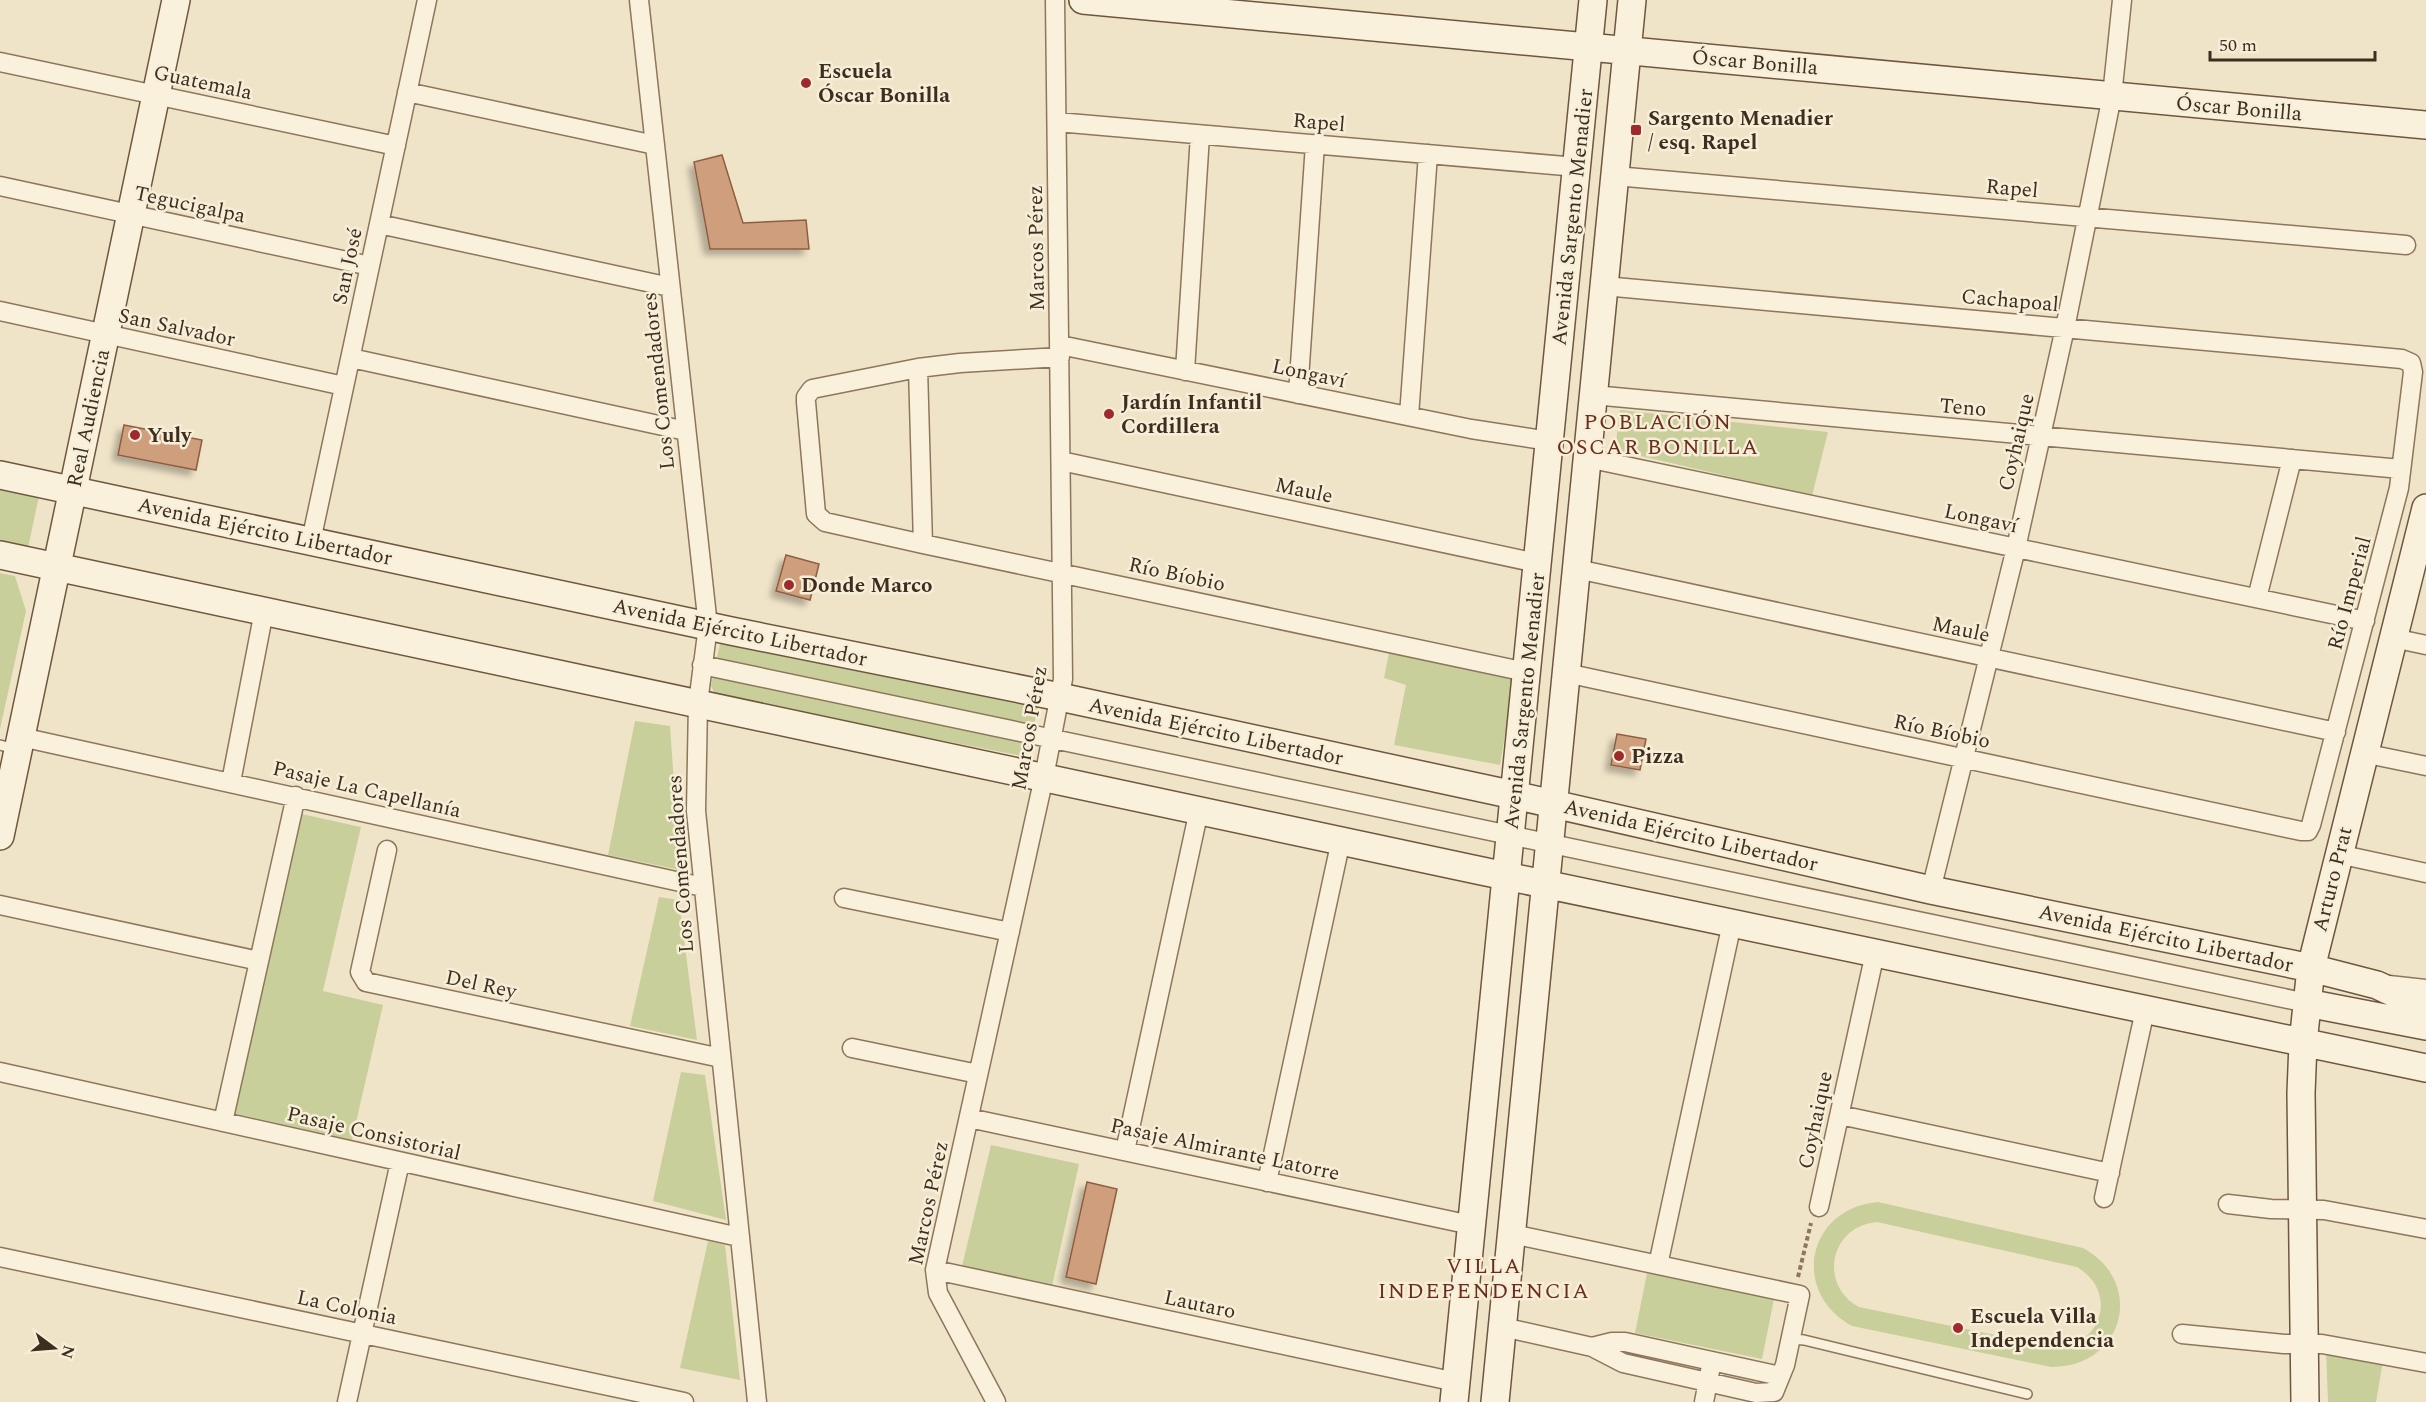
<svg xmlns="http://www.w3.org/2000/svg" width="2426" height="1402" font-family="Spectral,serif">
  <defs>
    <filter id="shadow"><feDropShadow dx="-5.5" dy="5.5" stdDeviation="3" flood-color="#0004"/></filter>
  </defs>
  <rect width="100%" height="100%" fill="#f0e4c8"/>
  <!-- green -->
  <path fill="#c9cf9b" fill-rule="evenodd" d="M1620,410L1828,432L1812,496L1615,450Z
    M0,485L39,496L28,548L0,542Z
    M0,573L15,576L26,611L0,729Z
    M731,641L1038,707L1027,757L716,696L711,686L720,643Z
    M1389,653L1514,680L1500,765L1394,745L1406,685L1384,678Z
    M635,721L670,726L680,870L608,855Z
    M297,813L361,827L323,991L383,1005L352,1140L228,1112Z
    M659,897L679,900L697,1040L630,1026Z
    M681,1072L705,1075L726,1220L653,1201Z
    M991,1145L1079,1164L1052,1286L962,1266Z
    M1878,1202L2083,1248C2147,1283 2123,1368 2051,1367L1852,1326C1790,1292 1807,1208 1878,1202ZM1877,1222L2077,1267C2119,1292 2102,1348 2053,1347L1859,1307C1818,1285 1830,1226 1877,1222Z
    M708,1241L725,1245L740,1380L680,1368Z
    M1647,1273L1774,1299L1762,1359L1635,1333Z
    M2326,1350L2383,1361L2376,1402H2328Z"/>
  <!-- building -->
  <path fill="#cf9f7d" stroke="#8d5f41" stroke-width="1.5" filter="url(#shadow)" d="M722,155L743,223L806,220L809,249H710L694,162Z
    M124,425L202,440L196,470L118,455Z
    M786,555L819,564L810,600L776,591Z
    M1617,734L1646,739L1640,770L1611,765Z
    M1087,1182L1117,1189L1096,1284L1066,1277Z"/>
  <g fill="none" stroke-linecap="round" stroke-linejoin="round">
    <!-- lane casing -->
    <g stroke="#8d765c" stroke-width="12">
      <path id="lane" d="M0,745L16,749
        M1791,1339L1804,1340L2027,1394"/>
    </g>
    <!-- street casing -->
    <g stroke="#8d765c" stroke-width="21">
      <path id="street" d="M639,0L708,626L698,703L696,811L757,1402
        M0,62L396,146
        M407,92L655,145
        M1057,122L1577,167
        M1615,176L2406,245
        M0,186L370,266
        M379,224L670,287
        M0,311L344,386
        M1060,345L1471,429L1549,441
        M1060,357L960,363L918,368L812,389L806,397V402L816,514L825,522L923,544L1526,672
        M351,358L686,431
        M918,368L923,544
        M1185,371L1200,135
        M1298,394L1315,144
        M1593,395L2401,469
        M1409,416L1428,154
        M1587,458L2365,621
        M1061,461L1537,563
        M311,541L427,0
        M1577,569L2336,732
        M2257,598L2292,459
        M2393,638L2426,645
        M702,665L2307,1003
        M1566,673L2301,831H2308L2311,825L2393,511L2399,488L2413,372L2411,363L2402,359L1604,286
        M21,737L703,887
        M2363,753L2426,766
        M231,782L264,611
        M387,850L360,972L366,982L721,1058
        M2338,854L2426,873
        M1931,890L2016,548L2065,328L2112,96L2122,0
        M844,898L1010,932
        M0,905L259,961
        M2389,985L2426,989
        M852,1048L978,1074
        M0,1072L739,1237
        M1840,1115L2110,1173
        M969,1118L1471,1225
        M223,1122L296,796
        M1125,1151L1199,810
        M1267,1182L1341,840
        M2104,1198L2145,1010
        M2228,1204L2271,1209L2324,1210L2426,1229
        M1819,1207L1875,953
        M0,1257L684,1402
        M1658,1265L1732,923
        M935,1270L1456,1382
        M1503,1327L1592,1347L1623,1363L1756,1393L1774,1392L1785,1365L1800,1295L1512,1234
        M2182,1334L2284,1344H2322L2426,1363
        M1592,1347L1612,1342H1625L1780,1376
        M347,1402L400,1162
        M996,1402L938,1293L935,1270L1044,777L1063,679L1055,0
        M1704,1402L1710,1371"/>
    </g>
    <!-- secondary casing -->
    <g stroke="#6f573f" stroke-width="30">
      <path id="secondary" d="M1083,0L2426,125
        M0,475L731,631L1060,697L1514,795L1931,890L2311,968L2377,985L2426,1008
        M0,555L1477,870L2426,1068
        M0,836L176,0
        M2307,1003L2426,1026
        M1454,1402L1593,0
        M1495,1402L1632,0
        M2305,1402L2301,1093L2303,1043L2311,968L2426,508"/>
    </g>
    <!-- path -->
    <path stroke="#8d765c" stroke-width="4" stroke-dasharray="4.5 3" stroke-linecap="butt" d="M1798,1277L1811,1223"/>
    <!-- lane -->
    <use href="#lane" stroke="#faf1dc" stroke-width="9"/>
    <!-- street -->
    <use href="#street" stroke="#faf1dc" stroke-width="18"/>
    <!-- secondary -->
    <use href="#secondary" stroke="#faf1dc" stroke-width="27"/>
  </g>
  <!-- markers -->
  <g fill="#9e2a2b" stroke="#f7eed8" stroke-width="2">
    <circle cx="806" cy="83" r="6"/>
    <rect x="1630" y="124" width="12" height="12" rx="3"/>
    <circle cx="1109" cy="414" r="6"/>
    <circle cx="135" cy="435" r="6"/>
    <circle cx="789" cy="585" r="6"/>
    <circle cx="1619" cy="756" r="6"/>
    <circle cx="1958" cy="1328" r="6"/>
  </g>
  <g text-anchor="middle" stroke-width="5" stroke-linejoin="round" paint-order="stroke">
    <!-- street labels -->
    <g font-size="21" fill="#3d2e20" stroke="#f7eed8">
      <text transform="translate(1755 62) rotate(5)" y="7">Óscar Bonilla</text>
      <text transform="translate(203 82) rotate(12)" y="7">Guatemala</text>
      <text transform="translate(2239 108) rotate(5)" y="7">Óscar Bonilla</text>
      <text transform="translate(1319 122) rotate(5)" y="7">Rapel</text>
      <text transform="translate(2012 188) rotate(5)" y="7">Rapel</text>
      <text transform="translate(190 204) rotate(12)" y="7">Tegucigalpa</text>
      <text transform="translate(1572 217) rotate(-84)" y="7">Avenida Sargento Menadier</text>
      <text transform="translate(1036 248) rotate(-91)" y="7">Marcos Pérez</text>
      <text transform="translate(347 266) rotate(-78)" y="7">San José</text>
      <text transform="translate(2010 300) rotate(5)" y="7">Cachapoal</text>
      <text transform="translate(177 327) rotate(12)" y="7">San Salvador</text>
      <text transform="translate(1309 373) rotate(12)" y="7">Longaví</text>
      <text transform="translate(658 381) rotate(-96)" y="7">Los Comendadores</text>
      <text transform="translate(1963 407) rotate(5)" y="7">Teno</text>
      <text transform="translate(88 418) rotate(-78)" y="7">Real Audiencia</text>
      <text transform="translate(2016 442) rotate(-77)" y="7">Coyhaique</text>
      <text transform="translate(1304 490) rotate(12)" y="7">Maule</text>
      <text transform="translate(1981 518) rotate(12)" y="7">Longaví</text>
      <text transform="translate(265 531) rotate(12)" y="7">Avenida Ejército Libertador</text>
      <text transform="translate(1177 574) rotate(12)" y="7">Río Bíobio</text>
      <text transform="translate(2349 593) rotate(-75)" y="7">Río Imperial</text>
      <text transform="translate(1961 629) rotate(12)" y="7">Maule</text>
      <text transform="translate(740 632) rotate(12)" y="7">Avenida Ejército Libertador</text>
      <text transform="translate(1524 701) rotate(-84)" y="7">Avenida Sargento Menadier</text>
      <text transform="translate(1029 728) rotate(-80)" y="7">Marcos Pérez</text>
      <text transform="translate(1216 731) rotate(12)" y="7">Avenida Ejército Libertador</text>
      <text transform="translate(1942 731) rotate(12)" y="7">Río Bíobio</text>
      <text transform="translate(367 789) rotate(13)" y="7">Pasaje La Capellanía</text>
      <text transform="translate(1691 835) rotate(13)" y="7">Avenida Ejército Libertador</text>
      <text transform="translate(680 864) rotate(-94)" y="7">Los Comendadores</text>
      <text transform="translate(2332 879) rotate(-76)" y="7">Arturo Prat</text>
      <text transform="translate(2166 938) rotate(12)" y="7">Avenida Ejército Libertador</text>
      <text transform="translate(481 984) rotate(12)" y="7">Del Rey</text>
      <text transform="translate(1815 1120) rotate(-78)" y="7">Coyhaique</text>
      <text transform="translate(374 1133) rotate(13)" y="7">Pasaje Consistorial</text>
      <text transform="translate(1225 1149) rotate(12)" y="7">Pasaje Almirante Latorre</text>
      <text transform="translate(928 1203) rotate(-78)" y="7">Marcos Pérez</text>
      <text transform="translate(1200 1304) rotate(12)" y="7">Lautaro</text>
      <text transform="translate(347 1307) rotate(12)" y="7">La Colonia</text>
    </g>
    <!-- poi labels -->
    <g font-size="21" font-weight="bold" fill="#3d2e20" stroke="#f7eed8" text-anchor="start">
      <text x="818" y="78">Escuela<tspan x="818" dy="24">Óscar Bonilla</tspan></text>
      <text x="1648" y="125">Sargento Menadier<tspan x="1648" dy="24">/ esq. Rapel</tspan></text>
      <text x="1121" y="409">Jardín Infantil<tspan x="1121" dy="24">Cordillera</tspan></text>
      <text x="147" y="442">Yuly</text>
      <text x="801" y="592">Donde Marco</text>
      <text x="1631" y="763">Pizza</text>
      <text x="1970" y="1323">Escuela Villa<tspan x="1970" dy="24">Independencia</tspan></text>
    </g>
    <!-- neighbourhood labels -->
    <g font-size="22" letter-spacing="1.5" fill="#6b2e1e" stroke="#f7eed8">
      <text x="1658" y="429">POBLACIÓN<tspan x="1658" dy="25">OSCAR BONILLA</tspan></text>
      <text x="1484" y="1273">VILLA<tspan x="1484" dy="25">INDEPENDENCIA</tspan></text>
    </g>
  </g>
  <!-- north arrow -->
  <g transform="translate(54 1348) rotate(106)" stroke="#f7eed8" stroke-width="4.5" paint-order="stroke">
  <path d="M0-4.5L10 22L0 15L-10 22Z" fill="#3d2e20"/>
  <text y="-9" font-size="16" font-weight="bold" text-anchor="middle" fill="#3d2e20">N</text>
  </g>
  <!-- scale -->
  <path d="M2210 51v9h165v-9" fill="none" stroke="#3d2e20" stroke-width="3"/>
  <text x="2219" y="51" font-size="18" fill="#3d2e20" stroke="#f7eed8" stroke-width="4.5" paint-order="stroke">50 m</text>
</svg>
